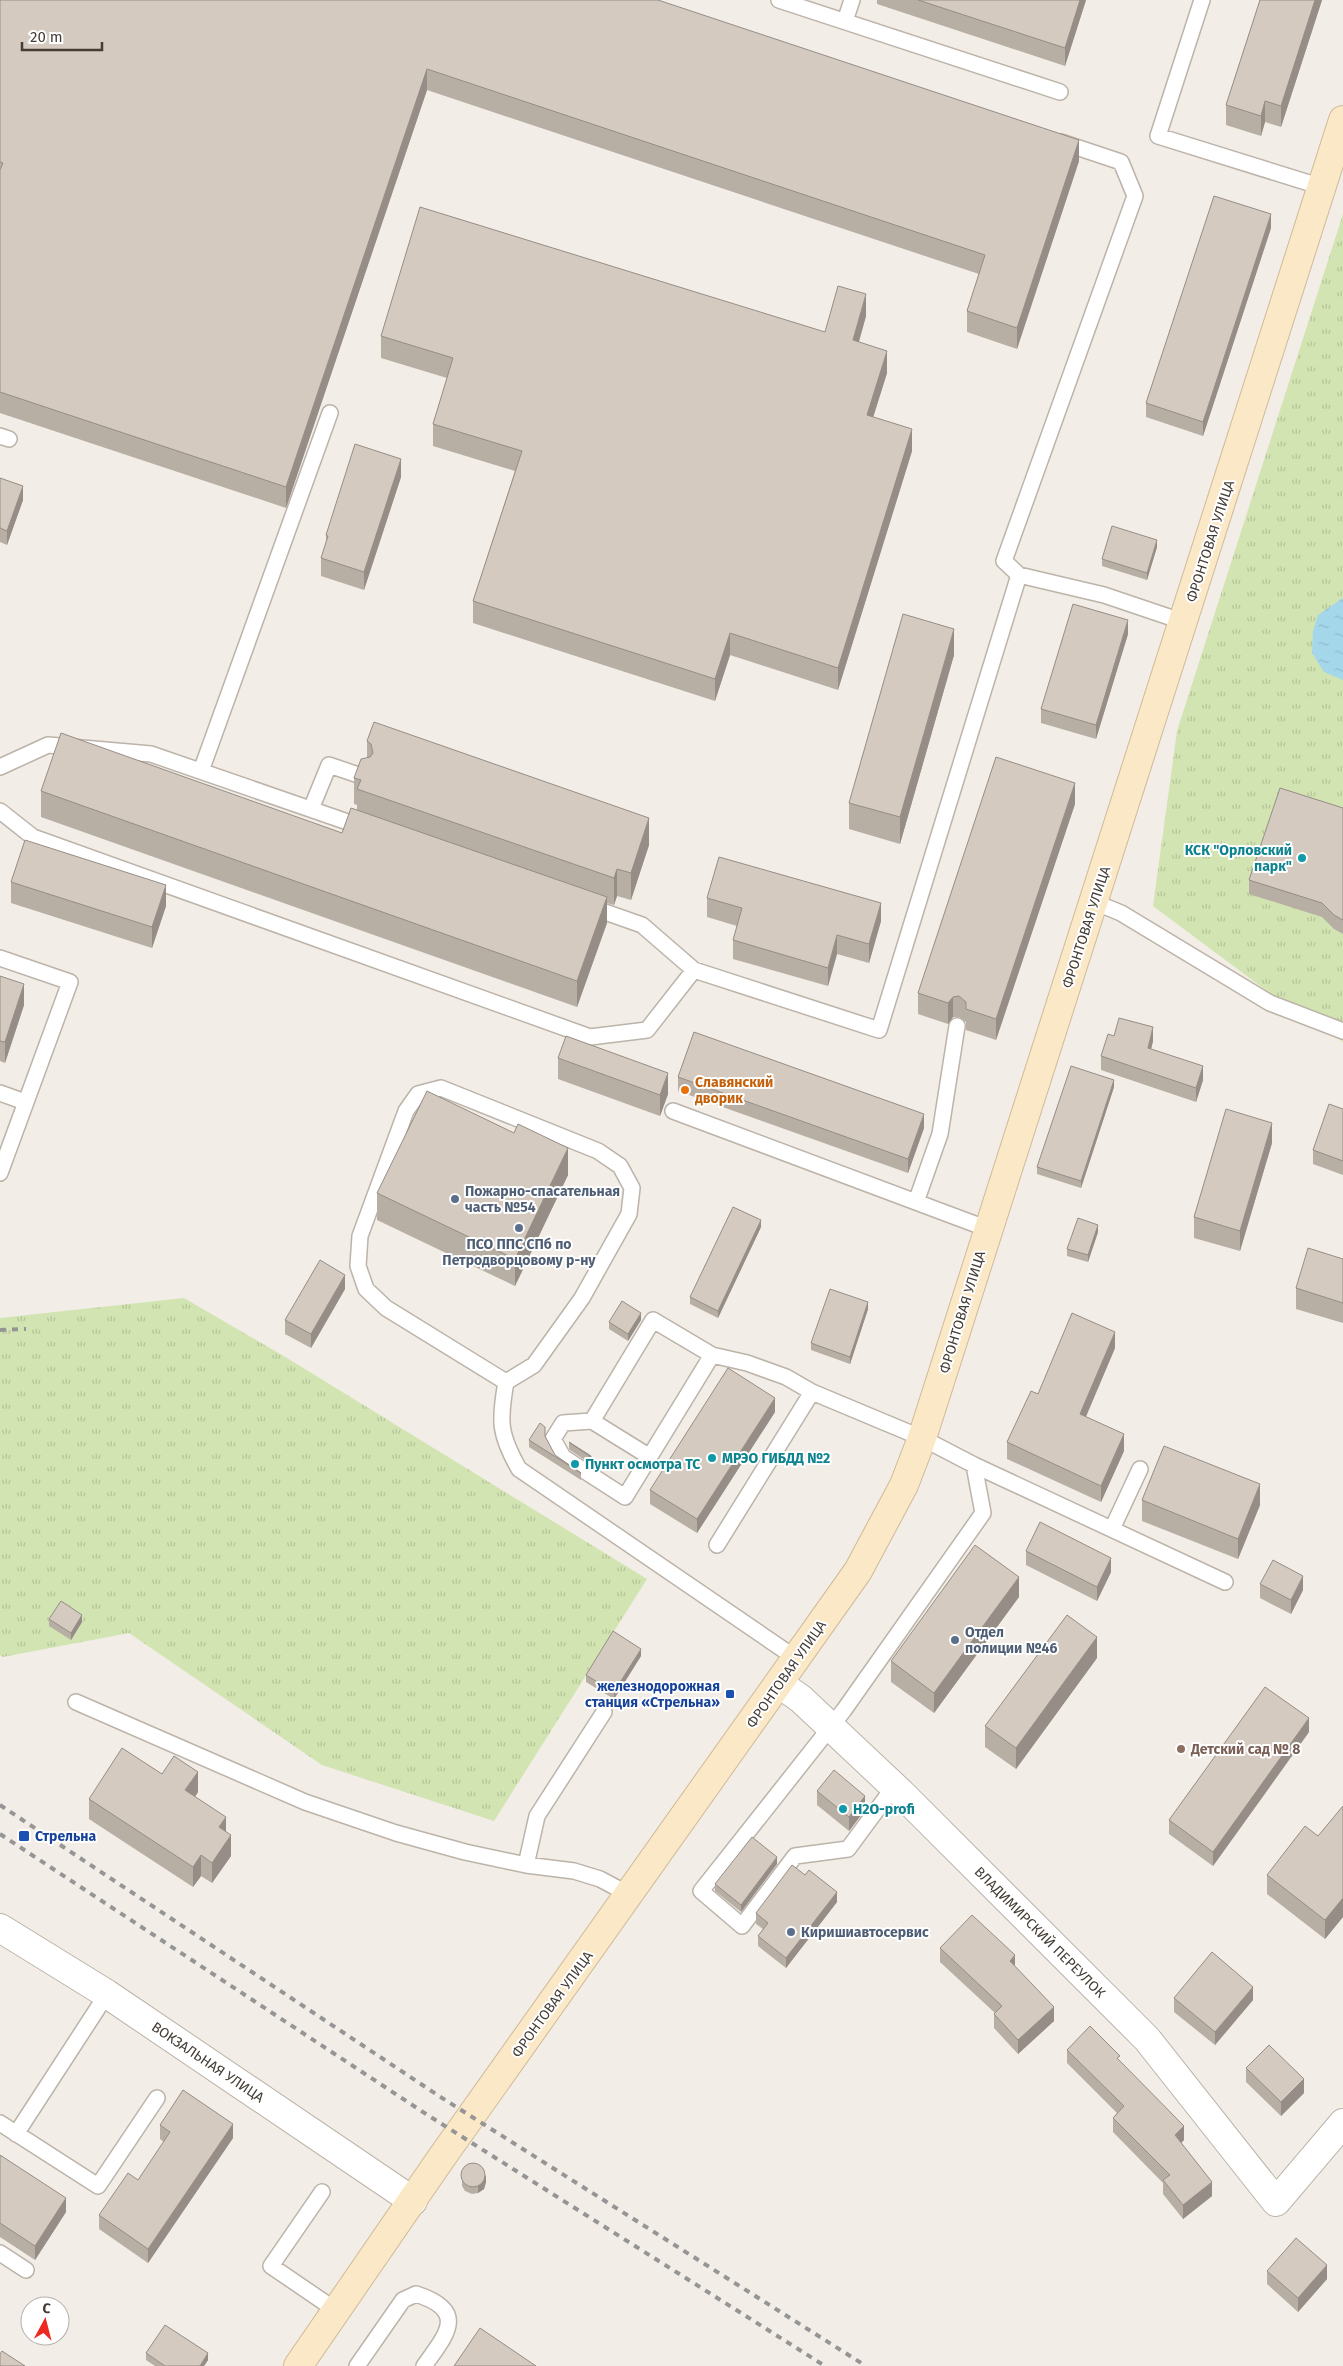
<svg xmlns="http://www.w3.org/2000/svg" width="1343" height="2366" font-family="'Fira Sans',sans-serif">
  <defs>
    <pattern id="grass-tufts" width="24" height="20" patternUnits="userSpaceOnUse" patternTransform="scale(1.25)"><rect width="24" height="20" fill="#d2e4b1"/><path d="M3 7l-1-3M5 7V3M7 7l1-3M15 17l-1-3M17 17v-4M19 17l1-3" fill="none" stroke="#b6c499"/></pattern>
    <pattern id="water-ripples" width="26" height="14" patternUnits="userSpaceOnUse" patternTransform="scale(1.25)"><rect width="26" height="14" fill="#a5d7eb"/><path d="M2 4q2-2 4 0t4 0M15 11q2-2 4 0t4 0" fill="none" stroke="#8fb9ca"/></pattern>
  </defs>
  <rect width="100%" height="100%" fill="#f2ede6"/>
  <!-- grass -->
  <path fill="url(#grass-tufts)" d="M1343,214V1042L1263,988L1153,906L1177,731Z
    M184,1298L287,1358L647,1579L494,1821L322,1765L129,1633L3,1657L0,1655V1318Z"/>
  <!-- water -->
  <path fill="url(#water-ripples)" d="M1343,598V680L1324,672L1312,653L1313,631L1318,615Z"/>
  <g fill="none" stroke-linecap="round" stroke-linejoin="round">
    <!-- service casing -->
    <g stroke="#bcb3a9" stroke-width="18">
      <path id="service" d="M779,0L1060,92
        M1202,0L1158,136L1322,187
        M845,21L852,0
        M0,436L9,439
        M1019,575L1004,561L1135,196L1121,162L1061,142
        M0,767L48,745L151,754L365,828
        M201,771L330,413
        M311,809L329,765L364,777
        M0,811L33,837L590,1037L647,1030L694,970
        M1094,902L1121,913L1270,1003L1343,1031
        M588,906L642,925L694,970L879,1030L1019,575L1104,595L1184,622
        M0,958L70,982L0,1173
        M0,1093L25,1102
        M673,1111L988,1229
        M916,1202L940,1134L957,1026
        M506,1382L386,1308L366,1289L358,1266L360,1236L406,1111L418,1094L441,1088L598,1151L620,1166L632,1188L629,1214L582,1298L534,1365L506,1382C499,1421 499,1434 519,1469L797,1659
        M592,1421L653,1320L712,1355L747,1363L786,1377L812,1392L922,1438L974,1465L1225,1582
        M650,1457L592,1421L563,1423L553,1439L563,1457L625,1497L712,1355
        M1112,1529L1140,1469
        M717,1545L812,1392
        M76,1702L305,1802L396,1833L465,1852L526,1865L574,1871L600,1879L630,1895
        M893,1788L848,1849L795,1856L742,1926L701,1891L844,1710L983,1513L974,1465
        M526,1865L537,1816L604,1712
        M0,2123L98,2186L157,2098
        M16,2134L107,1994
        M322,2192L271,2266L337,2311
        M0,2253L26,2270
        M357,2366L403,2300L416,2294C469,2311 446,2335 424,2366"/>
    </g>
    <!-- minor casing -->
    <g stroke="#bcb3a9" stroke-width="30">
      <path id="minor" d="M780,1684L801,1699L901,1793L1147,2039L1276,2202L1343,2123
        M0,1928L107,1994L413,2201"/>
    </g>
    <!-- secondary casing -->
    <g stroke="#cfba98" stroke-width="30">
      <path id="secondary" d="M298,2366L442,2157L858,1571L904,1485L922,1438L1343,120"/>
    </g>
    <!-- service -->
    <use href="#service" stroke="#fff" stroke-width="15"/>
    <!-- minor -->
    <use href="#minor" stroke="#fff" stroke-width="28"/>
    <!-- secondary -->
    <use href="#secondary" stroke="#fbe8c6" stroke-width="28"/>
    <!-- rail -->
    <path stroke="#959595" stroke-width="4" stroke-dasharray="6 6" stroke-linecap="butt" d="M0,1330L26,1329
      M0,1805L439,2096L866,2366
      M0,1834L426,2114L825,2366"/>
  </g>
  <!-- wall -->
  <path fill="#b7aea4" d="M0,0L1079,161L1017,349L967,332V311L979,274L427,90L286,508L0,413Z
    M877,0H1086L1065,66L877,4Z
    M1260,0H1322L1281,127L1265,122L1261,136L1226,125V105Z
    M1271,228L1203,436L1146,417V403Z
    M866,316L859,342L887,373L873,417L912,451L838,690L730,655L715,701L473,623V601L515,471L433,446V424L447,378L381,358V336L825,332Z
    M401,477L364,590L321,576V558L326,544V535Z
    M0,478L23,500L7,545L0,542Z
    M1157,547L1147,580L1102,566V559Z
    M1128,634L1096,739L1041,723V709Z
    M954,655L900,844L849,829V803Z
    M367,741L649,845L631,900L617,896L614,905L607,903V923L577,1007L41,817V791L342,833L357,810V805L354,804V778L367,758Z
    M1075,804L996,1040L966,1030V1022L959,1017H953L948,1024L918,1014V993Z
    M1343,808V934L1334,929L1322,917L1249,894V880Z
    M11,882L166,906L152,948L11,903Z
    M707,898L881,921L869,963L837,954L828,986L733,959V940L737,926L707,917Z
    M0,976L24,1005L5,1063L0,1061Z
    M1114,1036L1153,1041L1151,1049L1203,1080L1196,1102L1101,1070V1056Z
    M558,1058L668,1094L660,1116L558,1079Z
    M678,1077L924,1128L908,1173L678,1091Z
    M1114,1087L1081,1188L1037,1174V1167Z
    M1343,1109V1175L1313,1164V1150Z
    M1272,1143L1240,1251L1194,1238V1217Z
    M568,1175L515,1286L377,1220V1193Z
    M761,1227L718,1318L690,1304V1297Z
    M1098,1232L1088,1262L1067,1256V1249Z
    M1343,1259V1323L1296,1309V1288Z
    M345,1289L311,1348L285,1334V1320Z
    M868,1309L850,1364L811,1350V1343Z
    M641,1320L628,1341L609,1329V1322Z
    M1115,1348L1086,1417L1124,1451L1101,1502L1007,1459V1442L1038,1394Z
    M775,1412L697,1533L650,1504V1490Z
    M545,1437L555,1455L581,1473V1480L529,1447V1440Z
    M569,1442L591,1456V1464L570,1450L569,1449Z
    M1142,1500L1260,1505L1238,1559L1142,1521Z
    M1026,1551L1111,1572L1097,1601L1026,1565Z
    M1260,1584L1303,1590L1291,1614L1260,1598Z
    M1019,1597L934,1713L891,1682V1661Z
    M49,1619L82,1622L71,1640L49,1626Z
    M641,1656L614,1699L586,1682V1675Z
    M1097,1658L1016,1769L985,1747V1726Z
    M1309,1732L1213,1866L1169,1834V1820Z
    M162,1774L198,1792L195,1797L226,1832L231,1856L212,1883L201,1876L193,1887L89,1819V1799Z
    M817,1791L865,1810L849,1831L817,1805Z
    M1343,1806V1917L1325,1939L1267,1894V1875L1318,1836Z
    M777,1864L741,1912L715,1891V1884Z
    M837,1902L786,1968L758,1946V1936L763,1929L756,1924V1913Z
    M940,1948L1015,1966L1054,2021L1018,2054L994,2028V2014L995,2013L940,1962Z
    M1174,1998L1253,2000L1215,2045L1174,2012Z
    M1067,2050L1120,2061L1184,2140L1181,2143L1212,2196L1183,2219L1163,2194V2183L1113,2132V2118L1117,2113L1067,2063Z
    M1246,2068L1304,2093L1281,2116L1246,2082Z
    M160,2125L233,2138L148,2263L99,2229V2215L138,2180L164,2142L160,2139Z
    M0,2155L66,2212L35,2260L0,2237Z
    M462,2172L486,2182L484,2189L478,2193L472,2194L465,2191L462,2186Z
    M1267,2271L1327,2279L1298,2312L1267,2284Z
    M146,2353L208,2360L204,2366H155L146,2360Z"/>
  <!-- shaded-wall -->
  <path fill="#958d86" d="M1080,0H1086L1065,66V48Z
    M1315,0H1322L1281,127V106Z
    M427,69V90L286,508V487Z
    M1265,101V122L1261,136V116Z
    M1079,140V161L1017,349V328Z
    M1271,214V228L1203,436V422Z
    M866,294V316L853,362V340Z
    M887,351V373L867,437V415Z
    M912,429V451L838,690V668Z
    M401,459V477L364,590V572Z
    M23,486V500L7,545V531Z
    M1157,540V547L1147,580V573Z
    M1128,620V634L1096,739V725Z
    M954,629V655L900,844V817Z
    M730,633V655L715,701V679Z
    M1075,783V804L996,1040V1019Z
    M649,818V845L631,900V873Z
    M617,869V896L614,905V878Z
    M166,885V906L152,948V927Z
    M607,897V923L577,1007V981Z
    M881,903V921L869,963V944Z
    M837,935V954L828,986V968Z
    M24,984V1005L5,1063V1042Z
    M953,997V1017L948,1024V1003Z
    M1153,1027V1041L1148,1062V1048Z
    M1203,1066V1080L1196,1102V1088Z
    M668,1073V1094L660,1116V1095Z
    M1114,1080V1087L1081,1188V1181Z
    M924,1114V1128L908,1173V1159Z
    M1272,1123V1143L1240,1251V1231Z
    M568,1148V1175L515,1286V1259Z
    M761,1220V1227L718,1318V1311Z
    M1098,1225V1232L1088,1262V1255Z
    M345,1275V1289L311,1348V1334Z
    M868,1302V1309L850,1364V1357Z
    M641,1313V1320L628,1341V1334Z
    M1115,1332V1348L1080,1430V1414Z
    M775,1398V1412L697,1533V1519Z
    M1124,1434V1451L1101,1502V1486Z
    M1260,1484V1505L1238,1559V1539Z
    M1111,1558V1572L1097,1601V1587Z
    M1303,1576V1590L1291,1614V1600Z
    M1019,1577V1597L934,1713V1693Z
    M82,1615V1622L71,1640V1633Z
    M1097,1637V1658L1016,1769V1748Z
    M641,1649V1656L614,1699V1692Z
    M1309,1718V1732L1213,1866V1852Z
    M198,1772V1792L185,1811V1790Z
    M865,1796V1810L849,1831V1817Z
    M226,1817V1838L219,1827Z
    M231,1835V1856L212,1883V1863Z
    M201,1855V1876L193,1887V1867Z
    M777,1857V1864L741,1912V1905Z
    M837,1892V1902L786,1968V1958Z
    M1343,1898V1917L1325,1939V1920Z
    M1015,1955V1969L1010,1961Z
    M1253,1987V2000L1215,2045V2032Z
    M1054,2007V2021L1018,2054V2040Z
    M1304,2079V2093L1281,2116V2102Z
    M233,2124V2138L148,2263V2249Z
    M1184,2126V2140L1175,2149V2135Z
    M486,2175V2182L484,2189L478,2193V2186Z
    M1212,2182V2196L1183,2219V2205Z
    M66,2198V2212L35,2260V2246Z
    M1327,2265V2279L1298,2312V2298Z
    M208,2353V2360L204,2366H200Z"/>
  <!-- building -->
  <path fill="#d5cabf" stroke="#958d86" d="M0,0H658L1079,140L1017,328L967,311L985,255L427,69L286,487L0,392V170L3,163L0,162Z
    M918,0H1080L1065,48Z
    M1260,0H1315L1281,106L1265,101L1261,116L1226,105Z
    M1214,196L1271,214L1203,422L1146,403Z
    M420,207L825,332L838,286L866,294L853,340L887,351L867,415L912,429L838,668L730,633L715,679L473,601L522,451L433,424L453,358L381,336Z
    M355,444L401,459L364,572L321,558L328,536L326,535Z
    M0,478L23,486L7,531L0,528Z
    M1112,526L1157,540L1147,573L1102,559Z
    M1073,604L1128,620L1096,725L1041,709Z
    M903,614L954,629L900,817L849,803Z
    M374,722L649,818L631,873L617,869L614,878L357,789L361,780L354,778L361,759L370,757L373,753L371,744L367,741Z
    M61,733L342,833L351,808L607,897L577,981L41,791Z
    M996,757L1075,783L996,1019L966,1009V1002L959,996L953,997L948,1003L918,993Z
    M1280,788L1343,808V920L1334,915L1322,903L1249,880Z
    M25,840L166,885L152,927L11,882Z
    M719,857L881,903L869,944L837,935L828,968L733,940L742,908L707,898Z
    M0,976L24,984L5,1042L0,1041Z
    M1119,1018L1153,1027L1148,1048L1203,1066L1196,1088L1101,1056L1108,1034L1114,1036Z
    M694,1032L924,1114L908,1159L678,1077Z
    M566,1036L668,1073L660,1095L558,1058Z
    M1071,1066L1114,1080L1081,1181L1037,1167Z
    M427,1091L514,1133L518,1124L568,1148L515,1259L377,1193Z
    M1329,1104L1343,1109V1161L1313,1150Z
    M1226,1109L1272,1123L1240,1231L1194,1217Z
    M733,1207L761,1220L718,1311L690,1297Z
    M1078,1218L1098,1225L1088,1255L1067,1249Z
    M1308,1248L1343,1259V1303L1296,1288Z
    M320,1260L345,1275L311,1334L285,1320Z
    M830,1289L868,1302L850,1357L811,1343Z
    M622,1301L641,1313L628,1334L609,1322Z
    M1072,1313L1115,1332L1080,1414L1124,1434L1101,1486L1007,1442L1031,1391L1038,1394Z
    M728,1368L775,1398L697,1519L650,1490Z
    M540,1423L545,1427V1436L555,1455L581,1473L529,1440Z
    M569,1442L591,1456V1457L570,1443Z
    M1164,1446L1260,1484L1238,1539L1142,1500Z
    M1040,1522L1111,1558L1097,1587L1026,1551Z
    M975,1545L1019,1577L934,1693L891,1661Z
    M1273,1560L1303,1576L1291,1600L1260,1584Z
    M61,1601L82,1615L71,1633L49,1619Z
    M1067,1615L1097,1637L1016,1748L985,1726Z
    M613,1631L641,1649L614,1692L586,1675Z
    M1265,1687L1309,1718L1213,1852L1169,1820Z
    M122,1748L162,1774L174,1756L198,1772L185,1790L226,1817L219,1827L231,1835L212,1863L201,1855L193,1867L89,1799Z
    M834,1770L865,1796L849,1817L817,1791Z
    M1343,1806V1898L1325,1920L1267,1875L1305,1826L1318,1836Z
    M752,1837L777,1857L741,1905L715,1884Z
    M792,1865L805,1875L809,1870L837,1892L786,1958L758,1936L768,1923L756,1913Z
    M972,1915L1015,1955L1010,1961L1054,2007L1018,2040L994,2014L1002,2006L940,1948Z
    M1212,1952L1253,1987L1215,2032L1174,1998Z
    M1090,2026L1120,2056L1117,2058L1184,2126L1175,2135L1212,2182L1183,2205L1163,2180L1170,2175L1113,2118L1124,2106L1067,2050Z
    M1269,2045L1304,2079L1281,2102L1246,2068Z
    M183,2090L233,2124L148,2249L99,2215L128,2173L138,2180L170,2132L160,2125Z
    M0,2155L66,2198L35,2246L0,2223Z
    M461 2175a12 12 0 1 1 24 0a12 12 0 1 1-24 0Z
    M1296,2238L1327,2265L1298,2298L1267,2271Z
    M165,2325L208,2353L200,2366H165L146,2353Z
    M480,2328L536,2366H454Z
    M2,2351L25,2366H0V2354Z"/>
  <!-- markers -->
  <g fill="#0f9aa8" stroke="#fff" stroke-width="2">
    <circle cx="1302" cy="858" r="5"/>
    <circle cx="712" cy="1458" r="5"/>
    <circle cx="575" cy="1464" r="5"/>
    <circle cx="843" cy="1809" r="5"/>
  </g>
  <circle fill="#e8710a" stroke="#fff" stroke-width="2" cx="685" cy="1090" r="5"/>
  <g fill="#5c6f8a" stroke="#fff" stroke-width="2">
    <circle cx="455" cy="1199" r="5"/>
    <circle cx="519" cy="1228" r="5"/>
    <circle cx="955" cy="1640" r="5"/>
    <circle cx="791" cy="1932" r="5"/>
  </g>
  <g fill="#1a4fb4" stroke="#fff" stroke-width="2">
    <rect x="725" y="1689" width="10" height="10" rx="2.5"/>
    <rect x="18" y="1830" width="12" height="12" rx="2.5"/>
  </g>
  <circle fill="#8d6e63" stroke="#fff" stroke-width="2" cx="1181" cy="1749" r="5"/>
  <g text-anchor="middle" stroke-width="4" stroke-linejoin="round" paint-order="stroke">
    <!-- street labels -->
    <g font-size="14" fill="#443d36" stroke="#fff">
      <text transform="translate(1210 541) rotate(-72)" y="5">ФРОНТОВАЯ УЛИЦА</text>
      <text transform="translate(1086 927) rotate(-72)" y="5">ФРОНТОВАЯ УЛИЦА</text>
      <text transform="translate(962 1312) rotate(-73)" y="5">ФРОНТОВАЯ УЛИЦА</text>
      <text transform="translate(786 1674) rotate(-55)" y="5">ФРОНТОВАЯ УЛИЦА</text>
      <text transform="translate(1040 1932) rotate(45)" y="5">ВЛАДИМИРСКИЙ ПЕРЕУЛОК</text>
      <text transform="translate(552 2004) rotate(-54)" y="5">ФРОНТОВАЯ УЛИЦА</text>
      <text transform="translate(208 2062) rotate(34)" y="5">ВОКЗАЛЬНАЯ УЛИЦА</text>
    </g>
    <!-- culture labels -->
    <g font-size="14" font-weight="bold" fill="#0d838f" stroke="#fff" text-anchor="start">
      <text x="1292" y="855" text-anchor="end">КСК "Орловский<tspan x="1292" dy="16">парк"</tspan></text>
      <text x="722" y="1463">МРЭО ГИБДД №2</text>
      <text x="585" y="1469">Пункт осмотра ТС</text>
      <text x="853" y="1814">H2O-profi</text>
    </g>
    <!-- food labels -->
    <g font-size="14" font-weight="bold" fill="#c56008" stroke="#fff" text-anchor="start">
      <text x="695" y="1087">Славянский<tspan x="695" dy="16">дворик</tspan></text>
    </g>
    <!-- service labels -->
    <g font-size="14" font-weight="bold" fill="#4e5e75" stroke="#fff" text-anchor="start">
      <text x="465" y="1196">Пожарно-спасательная<tspan x="465" dy="16">часть №54</tspan></text>
      <text x="519" y="1249" text-anchor="middle">ПСО ППС СПб по<tspan x="519" dy="16">Петродворцовому р-ну</tspan></text>
      <text x="965" y="1637">Отдел<tspan x="965" dy="16">полиции №46</tspan></text>
      <text x="801" y="1937">Киришиавтосервис</text>
    </g>
    <!-- transit labels -->
    <g font-size="14" font-weight="bold" fill="#164399" stroke="#fff" text-anchor="end">
      <text x="720" y="1691">железнодорожная<tspan x="720" dy="16">станция «Стрельна»</tspan></text>
      <text x="35" y="1841" text-anchor="start">Стрельна</text>
    </g>
    <!-- education labels -->
    <g font-size="14" font-weight="bold" fill="#785e54" stroke="#fff" text-anchor="start">
      <text x="1191" y="1754">Детский сад № 8</text>
    </g>
  </g>
  <!-- north arrow -->
  <g transform="translate(45 2321) rotate(7)"><circle r="24" fill="#ffffff" stroke="#b4b1af"/>
  <path d="M0-4L9 19L0 12L-9 19Z" fill="#ec2a22"/>
  <text y="-8" font-size="14" font-weight="bold" text-anchor="middle" fill="#443d36">С</text>
  </g>
  <!-- scale -->
  <path d="M22 42v8h80v-8" fill="none" stroke="#443d36" stroke-width="2.5"/>
  <text x="30" y="42" font-size="15" fill="#443d36" stroke="#ffffff" stroke-width="4" paint-order="stroke">20 m</text>
</svg>
